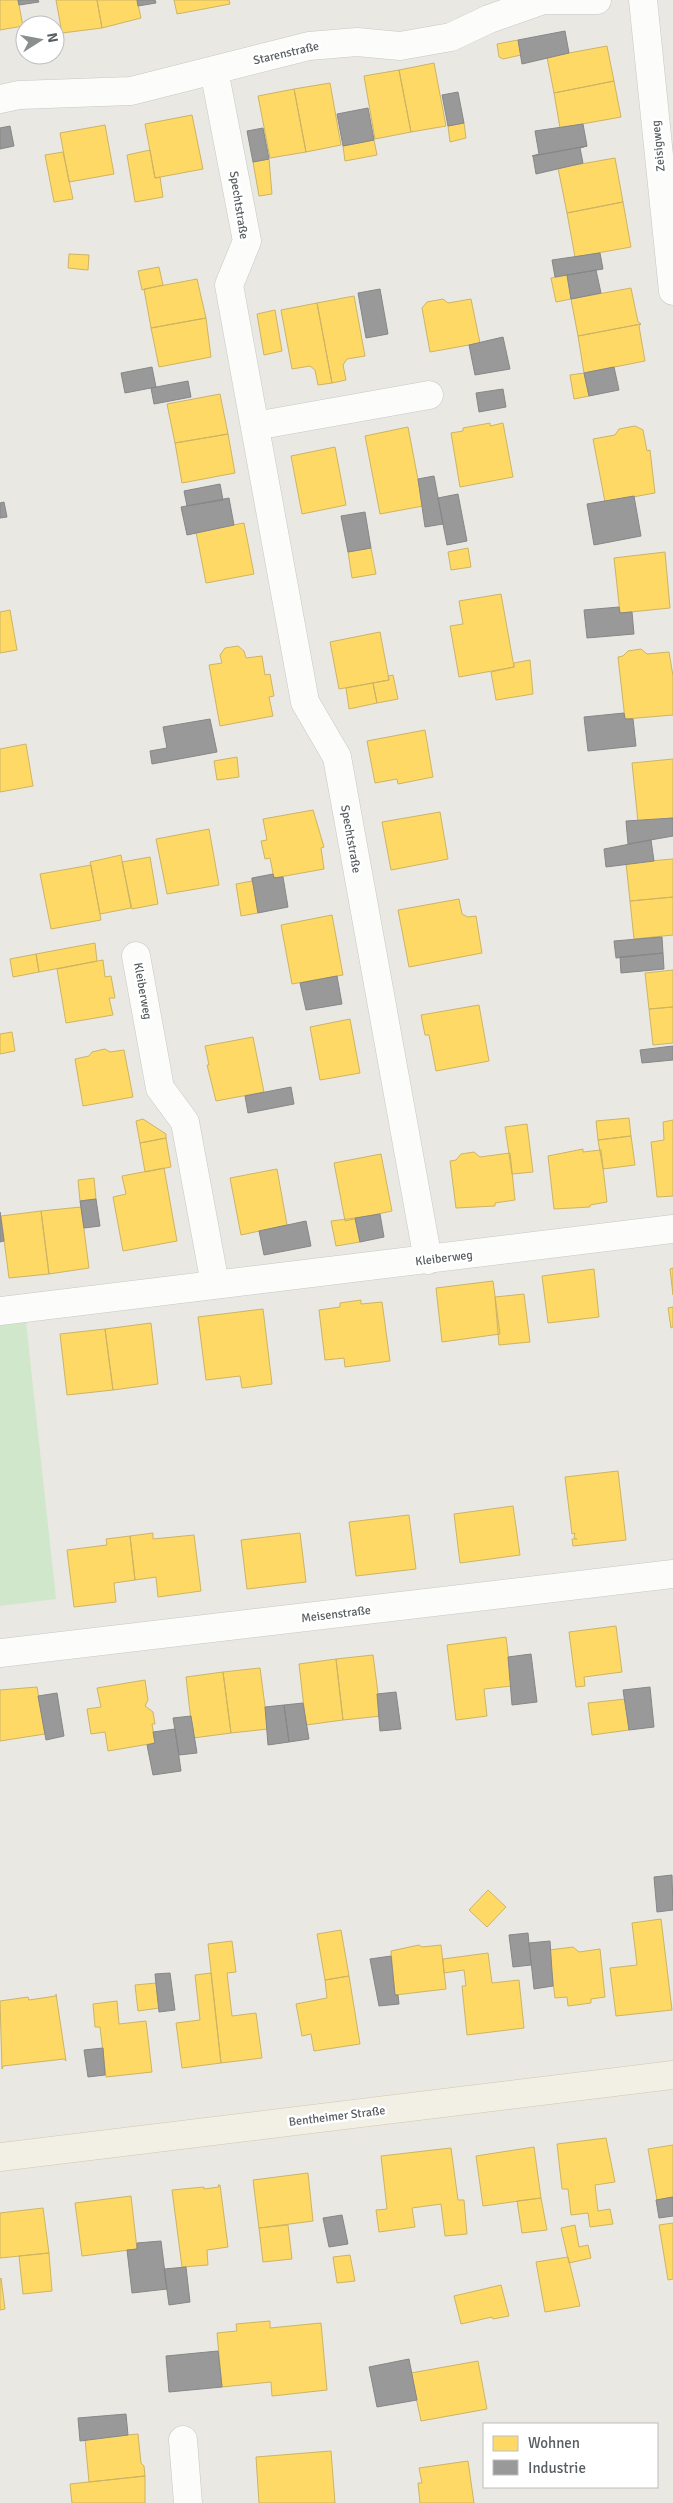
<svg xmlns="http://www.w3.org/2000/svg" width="673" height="2503" font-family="Signika,sans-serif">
  <rect width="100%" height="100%" fill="#eae8e2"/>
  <!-- green -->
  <path fill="#d1e7cb" d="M26,1322L56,1599L0,1606V1325Z"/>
  <!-- homes -->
  <path fill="#ffd966" stroke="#cdb465" d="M0,0H18L23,26L0,30Z
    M56,0H97L102,28L62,33Z
    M97,0H137L141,18L102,28Z
    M174,0H229L230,4L177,14Z
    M518,40L521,55L503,59L499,57L497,44Z
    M607,46L614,81L554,93L547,57Z
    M434,63L446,126L411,132L399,70Z
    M399,70L411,132L375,139L364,76Z
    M614,81L621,117L560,128L554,93Z
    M330,83L341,145L306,152L294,89Z
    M294,89L306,152L270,158L258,96Z
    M192,115L203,169L155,178L145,124Z
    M464,123L466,138L450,142L448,126Z
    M105,125L114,174L69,182L60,133Z
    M374,140L377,155L345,161L343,146Z
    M150,150L155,178L160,177L163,197L135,202L127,155Z
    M63,152L73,199L54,202L45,155Z
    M615,158L623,202L567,213L558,168Z
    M269,159L272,194L259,196L253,162Z
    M623,202L631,247L575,257L567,213Z
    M69,254L89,255L88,270L68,268Z
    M159,267L163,285L142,290L138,271Z
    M567,275L571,299L556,302L551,278Z
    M197,279L206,318L151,328L144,289Z
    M631,288L638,322L641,324L578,336L571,299Z
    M354,296L365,356L347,359L343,365L346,380L332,383L317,303Z
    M443,299L448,303L471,299L480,343L430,352L422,308L427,302Z
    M317,303L332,383L318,385L315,370L310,366L292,369L281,310Z
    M275,310L282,351L264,355L257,314Z
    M206,318L211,357L159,367L151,328Z
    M641,324L639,326L645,361L584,373L578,336Z
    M584,373L589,396L574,399L570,375Z
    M220,394L228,434L175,443L167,404Z
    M490,423V426L503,423L513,477L460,487L451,433L463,431V428Z
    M635,426L643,430L647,451L650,450L655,493L605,502L593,439L615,435L619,429Z
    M408,427L423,506L380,514L365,436Z
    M228,434L235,473L182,483L175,443Z
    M335,447L346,505L302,514L291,456Z
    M244,523L254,574L206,583L196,532Z
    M371,548L376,574L352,578L348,552Z
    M468,548L471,567L451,570L448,552Z
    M665,552L670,608L620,613L614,558Z
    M501,594L514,667L459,677L450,626L463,624L459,601Z
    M10,610L17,650L0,653V612Z
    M380,632L389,680L339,689L330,642Z
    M238,646L244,651L246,658L262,656L265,675L270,674L274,696L269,697L273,716L220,726L209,665L222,663L220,655L225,648Z
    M641,649L647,654L669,652L673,676V715L625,719L618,657L623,656L628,651Z
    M530,660L533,694L496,700L491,672L514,667V663Z
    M393,675L398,699L377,703L373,683L389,680L388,676Z
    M373,683L377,703L349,709L346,688Z
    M425,730L433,777L398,784L397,779L375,783L367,741Z
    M26,744L33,786L0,792V749Z
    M237,757L239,777L217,780L214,761Z
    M673,759V818L638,822L632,763Z
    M313,810L324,847L321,848L324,869L274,878L270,858L265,859L261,841L267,840L263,819Z
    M440,812L448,859L391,870L382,822Z
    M209,829L219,885L167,894L156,839Z
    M121,855L131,908L100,914L90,862Z
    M150,857L158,904L132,909L122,862Z
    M673,859V897L630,901L626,863Z
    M91,865L101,920L51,929L40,874Z
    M252,878L258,913L241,916L236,884L252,881Z
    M673,897V935L634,939L630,901Z
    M459,899L462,914L468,917L476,916L482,953L409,967L398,910Z
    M332,915L343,975L292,984L281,925Z
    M95,943L97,961L39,972L36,954Z
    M36,954L39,972L13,977L10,959Z
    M103,960L105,977L111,976L115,998H109L113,1015L66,1023L57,969Z
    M673,970V1007L649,1009L645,973Z
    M479,1005L489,1061L436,1071L429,1035H425L421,1015Z
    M673,1007V1043L653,1045L649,1009Z
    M350,1019L360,1073L320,1080L310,1027Z
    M12,1032L15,1051L0,1054V1034Z
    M253,1037L264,1092L216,1101L207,1065H209L205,1046Z
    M105,1049L110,1052L124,1050L133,1097L83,1106L75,1059L89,1056L92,1052Z
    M629,1118L631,1136L598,1140L596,1121Z
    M143,1119L166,1134V1138L140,1143L136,1121Z
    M673,1120V1196L657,1197L651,1142L664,1140L663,1122Z
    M527,1124L533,1172L512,1174L505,1127Z
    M631,1136L635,1165L603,1169L598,1140Z
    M166,1138L171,1167L145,1172L140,1143Z
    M583,1149V1152L601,1150L607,1202L590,1205V1207L554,1209L548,1156Z
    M474,1152L480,1157L510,1153L515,1200L495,1203V1206L456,1208L450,1161L456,1160L461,1154Z
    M381,1154L392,1211L345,1221L334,1163Z
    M164,1168L177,1241L123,1251L113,1197L126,1194L122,1176Z
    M277,1169L287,1225L241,1235L230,1178Z
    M94,1178L96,1199L80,1201L78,1180Z
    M81,1207L89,1268L49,1274L41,1211Z
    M41,1211L49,1274L9,1278L1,1216Z
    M355,1218L360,1242L336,1246L331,1221Z
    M673,1268V1295L670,1269Z
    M594,1269L599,1317L548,1323L542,1276Z
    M493,1281L500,1334L442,1342L436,1288Z
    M524,1294L530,1342L499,1345L495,1297Z
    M361,1300V1304L382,1302L390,1361L345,1367L344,1358L325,1360L319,1310L340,1307V1303Z
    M673,1307V1327L671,1328L668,1308Z
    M263,1309L272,1384L242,1388L240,1376L206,1380L198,1317Z
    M151,1323L158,1384L113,1390L105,1329Z
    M105,1329L113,1390L67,1395L60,1334Z
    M618,1471L626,1540L573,1546L572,1539H577L574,1538L575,1533L572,1534L565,1477Z
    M513,1506L520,1555L460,1563L454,1514Z
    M409,1515L416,1569L356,1576L349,1522Z
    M153,1533V1539L194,1535L201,1591L158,1597L156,1577L135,1580L130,1536Z
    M300,1533L306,1582L247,1589L241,1540Z
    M130,1536L135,1580L114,1583L116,1602L74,1607L67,1550L107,1545L106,1539Z
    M616,1626L622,1672L584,1677L585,1686L576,1687L569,1632Z
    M506,1637L512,1686L484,1689L487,1716L456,1720L447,1645Z
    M373,1655L381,1716L343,1720L336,1659Z
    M336,1659L343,1720L306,1725L299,1664Z
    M260,1668L268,1729L231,1733L223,1672Z
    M223,1672L231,1733L193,1738L186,1677Z
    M145,1680L148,1700L145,1706L153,1712L155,1724H152L155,1743L108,1751L105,1732L91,1734L87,1709L101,1707L97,1688Z
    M37,1687L45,1734L0,1741V1690Z
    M626,1699L629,1730L592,1735L588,1703Z
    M488,1890L506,1907L487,1927L469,1910Z
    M661,1919L672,2010L616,2016L610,1968L637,1965L632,1923Z
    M341,1930L349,1976L325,1980L317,1934Z
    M232,1941L236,1972L227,1973L232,2016L256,2013L262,2058L221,2063L208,1944Z
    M419,1945L422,1947L441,1945L446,1989L395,1995L391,1951Z
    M573,1947L579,1952L600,1949L605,1997L591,1999V2003L568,2006L567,1997L555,1998L549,1950Z
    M488,1953L492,1983L519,1980L524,2028L467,2035L462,1986H466L464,1970L444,1973L443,1959Z
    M211,1973L221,2063L182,2068L176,2023L200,2020L195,1975Z
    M349,1976L360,2044L314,2051L311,2034L302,2036L296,2004L327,1998L325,1980Z
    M156,1983L159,2008L138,2011L135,1985Z
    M56,1994L66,2061L64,2059L3,2066L2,2069L0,2001L28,1997L29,2000L56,1996Z
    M117,2001L119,2024L146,2021L152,2072L106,2077L100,2027H95L93,2004Z
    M606,2138L615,2182L595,2185L598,2211L610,2209L613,2224L590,2227L588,2213L571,2215L568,2189H562L557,2144Z
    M673,2145V2197L657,2200L648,2149Z
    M534,2147L541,2198L483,2206L476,2156Z
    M451,2148L458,2200H464L467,2234L445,2236L441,2204L412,2208L415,2227L379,2232L376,2210L387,2209L381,2156Z
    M308,2173L313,2221L259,2228L253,2180Z
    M218,2185H220L228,2247L207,2250L208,2265L182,2267L172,2190L204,2187V2189L219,2187Z
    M131,2196L137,2249L82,2256L75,2203Z
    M541,2198L547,2230L522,2233L517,2201Z
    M43,2208L49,2253L0,2258V2213Z
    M673,2223V2279L668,2280L659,2225Z
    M288,2225L292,2259L263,2262L259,2228Z
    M575,2225L579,2247L588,2245L591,2258L569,2263L561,2228Z
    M49,2253L52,2291L23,2294L19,2256Z
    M350,2255L355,2281L337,2283L333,2257Z
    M568,2257L580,2306L545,2312L536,2262Z
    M1,2278L5,2309L0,2310V2279Z
    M501,2285L509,2316L493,2319L492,2317L461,2324L454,2296Z
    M270,2321V2328L321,2323L327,2390L272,2396L271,2382L222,2387L217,2333L237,2331L236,2324Z
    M478,2361L487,2409L421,2421L411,2373Z
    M138,2434L141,2463L144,2466L145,2476L89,2482L85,2439Z
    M331,2451L335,2503H259L256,2457Z
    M468,2461L474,2503H420L418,2483H422L419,2468Z
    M145,2476V2503H72L70,2484Z"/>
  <!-- industry -->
  <path fill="#999" stroke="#868788" d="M18,0H38L39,2L19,5Z
    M137,0H155L156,3L138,6Z
    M565,31L569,53L522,64L518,40Z
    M458,92L464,123L448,126L442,95Z
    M368,108L374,140L343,146L337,114Z
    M583,124L587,146L532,156L539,154L535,131Z
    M10,126L14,146L0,149V128Z
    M263,128L269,159L253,162L247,131Z
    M587,146L580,148L583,163L536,174L533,156Z
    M600,253L603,269L555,277L552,260Z
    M596,270L601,293L571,299L567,275Z
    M380,289L388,334L366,338L358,293Z
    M503,337L510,369L475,375L469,345Z
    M152,367L156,387L125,393L121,373Z
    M614,367L619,390L589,396L584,373Z
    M188,381L191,397L154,404L151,388Z
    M503,389L506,407L479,412L476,393Z
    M434,476L443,524L425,527L418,479Z
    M220,484L223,500L187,506L184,491Z
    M458,494L467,541L447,545L438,498Z
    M634,496L641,536L594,545L587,504Z
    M229,498L234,525L187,535L181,507Z
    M4,502L7,517L0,518V503Z
    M365,512L371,548L348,552L341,516Z
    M619,607L620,613L632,612L634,634L587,638L584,610Z
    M624,713L625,719H633L636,746L588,751L584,717Z
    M210,719L217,752L152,764L150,751L167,748L163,727Z
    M673,818V836L628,844L626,821Z
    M651,840L654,861L606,867L604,849Z
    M273,874L274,878L283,877L288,907L258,913L252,878Z
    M662,937L663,953L616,958L614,941Z
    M663,953L664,969L621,973L620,957Z
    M337,976L342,1004L306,1010L300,983Z
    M673,1046V1060L642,1063L640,1050Z
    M291,1087L294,1104L248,1113L245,1096Z
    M96,1199L100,1226L84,1228L80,1201Z
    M0,1212L4,1241L0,1242Z
    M380,1214L384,1237L360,1242L355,1218Z
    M306,1221L311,1246L264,1255L259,1231Z
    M531,1654L537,1702L512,1705L508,1657Z
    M650,1687L654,1727L629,1730L623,1690Z
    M396,1692L401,1729L380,1731L377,1694Z
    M57,1693L64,1736L46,1740L38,1696Z
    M303,1703L309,1739L289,1742L284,1705Z
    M284,1705L289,1742L268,1745L265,1707Z
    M191,1716L197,1753L179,1755L173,1718Z
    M175,1729L181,1771L153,1775L147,1745L155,1743L153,1732Z
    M672,1875L673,1910L657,1912L654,1877Z
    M528,1933L531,1965L513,1967L509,1935Z
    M550,1941L553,1986L534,1989L529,1943Z
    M391,1956L395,1995H398L399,2004L379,2006L370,1959Z
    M170,1973L175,2010L159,2012L155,1974Z
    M103,2048L105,2075L88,2077L84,2050Z
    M673,2197V2216L659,2218L656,2200Z
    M342,2215L348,2244L329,2247L323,2218Z
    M161,2241L167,2289L132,2293L127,2250L137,2249V2243Z
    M186,2267L190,2302L169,2305L164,2269Z
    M218,2351L222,2387L169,2392L166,2356Z
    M409,2359L417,2400L377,2407L369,2367Z
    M126,2414L128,2435L80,2441L78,2418Z"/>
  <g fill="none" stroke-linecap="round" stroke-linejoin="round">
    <!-- minor casing -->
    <g stroke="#c7c7c7" stroke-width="29">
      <path id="minor" d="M643,0L673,291
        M214,70L247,241L229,285L305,702L337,757L428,1260
        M0,99L19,95L131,91L309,46L357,42L400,46L451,37L489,19L543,0H597
        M255,426L429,395
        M136,956L160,1088L185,1122L215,1284
        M0,1311L673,1229
        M0,1653L673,1574
        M183,2440L188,2503"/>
    </g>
    <!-- major casing -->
    <g stroke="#d5c6ae" stroke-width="29">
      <path id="major" d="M0,2157L673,2075"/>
    </g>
    <!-- minor -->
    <use href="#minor" stroke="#fcfcfb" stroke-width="28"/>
    <!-- major -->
    <use href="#major" stroke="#f2efe5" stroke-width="28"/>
  </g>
  <g text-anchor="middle" stroke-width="5" stroke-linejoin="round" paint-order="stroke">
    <!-- street labels -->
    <g font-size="12" fill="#585d62" stroke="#fff">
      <text transform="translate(286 53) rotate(-13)" y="4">Starenstraße</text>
      <text transform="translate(658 146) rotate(-96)" y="4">Zeisigweg</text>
      <text transform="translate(239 205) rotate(81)" y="4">Spechtstraße</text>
      <text transform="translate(351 839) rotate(80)" y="4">Spechtstraße</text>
      <text transform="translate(143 991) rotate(80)" y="4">Kleiberweg</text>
      <text transform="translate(444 1258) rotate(-7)" y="4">Kleiberweg</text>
      <text transform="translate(336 1614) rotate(-7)" y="4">Meisenstraße</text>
      <text transform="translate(337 2116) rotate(-7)" y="4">Bentheimer Straße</text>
    </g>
  </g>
  <!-- legend -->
  <rect x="483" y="2423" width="175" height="65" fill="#ffffff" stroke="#bcbec0"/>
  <rect x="493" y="2436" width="25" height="15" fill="#ffd966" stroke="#bcbec0"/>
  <text x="528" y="2448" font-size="15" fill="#585d62">Wohnen</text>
  <rect x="493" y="2460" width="25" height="15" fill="#999999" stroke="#bcbec0"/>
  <text x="528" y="2473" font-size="15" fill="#585d62">Industrie</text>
  <!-- north arrow -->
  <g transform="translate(40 40) rotate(79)"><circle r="24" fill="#ffffff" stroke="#bcbec0"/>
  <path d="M0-4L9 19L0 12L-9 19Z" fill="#8b8e8f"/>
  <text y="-8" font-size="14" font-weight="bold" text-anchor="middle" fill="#585d62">N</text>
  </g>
</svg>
